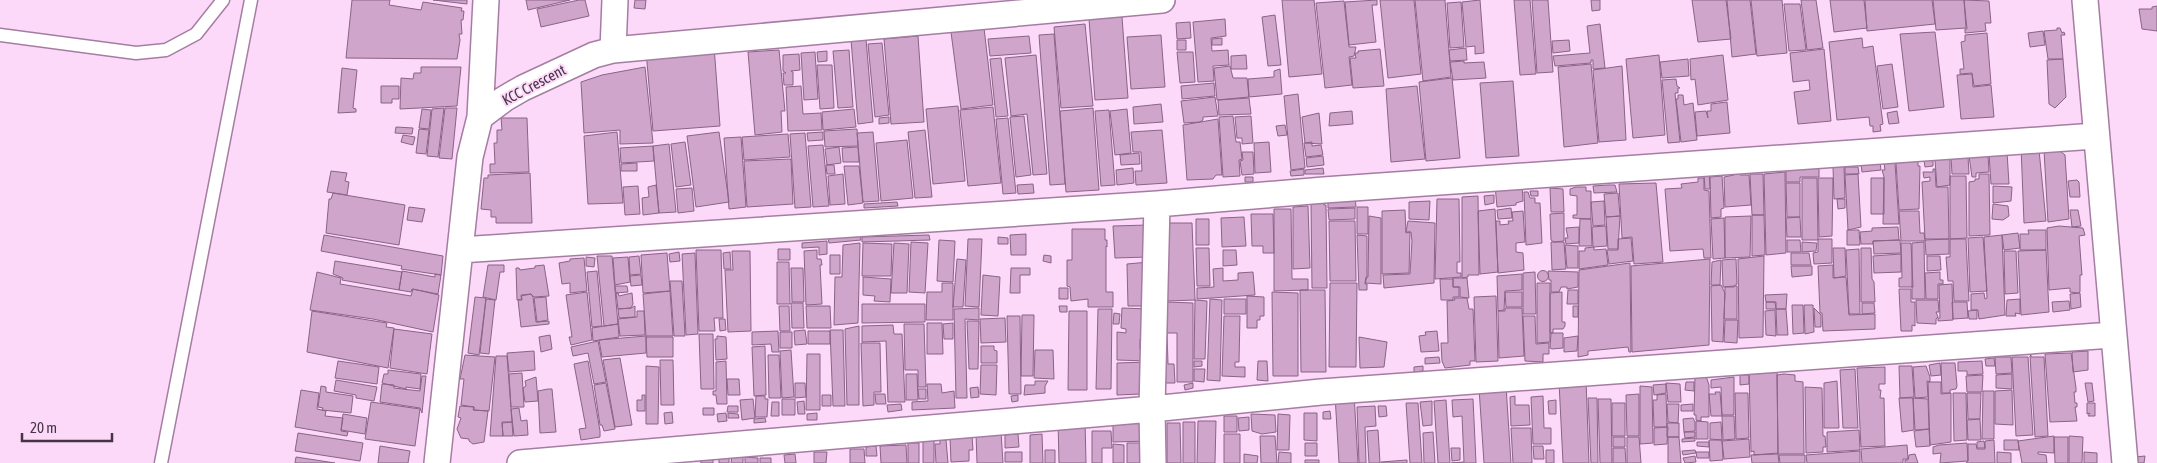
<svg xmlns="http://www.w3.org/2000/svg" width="2157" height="463" font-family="'Asap Condensed',sans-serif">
  <rect width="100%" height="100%" fill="#fcd9f9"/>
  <!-- building -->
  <path fill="#cfa5cc" stroke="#8a6387" d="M352,0H390L389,5L421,10L423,2L462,8L461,11H464L463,20H461L462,34H459L460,40L457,59L346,58Z
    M433,0H467V4Z
    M526,0H570L528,10Z
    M579,0H585L589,16L541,27L537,9Z
    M635,0H646L645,9L634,8Z
    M1282,0H1314L1322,74L1289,77Z
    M1377,0V5H1372L1376,42L1349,45L1345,2Z
    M1380,0H1414L1421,74L1388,78Z
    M1415,0H1445L1451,77L1423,81Z
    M1480,0L1484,53L1475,54V46L1466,47L1462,2Z
    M1514,0H1530L1536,74L1520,75Z
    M1532,0H1548L1553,72L1537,73Z
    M1591,0H1600V10L1592,11Z
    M1692,0H1726L1731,39L1698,42Z
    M1727,0H1750L1756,54L1732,57Z
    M1751,0H1782L1787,53L1757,56Z
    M1801,0H1816L1823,48L1807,50Z
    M1830,0H1864L1867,28L1834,32Z
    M1865,0H1932L1935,24L1867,31Z
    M1933,0H1964L1966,28L1936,30Z
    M1964,0L1989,1L1991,23H1985L1986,31L1965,33V29H1967Z
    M1344,1L1349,47H1356L1354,56L1349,57L1352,85L1325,88L1316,3Z
    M1461,2L1464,47L1450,48L1447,3Z
    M1784,4H1800L1806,50L1789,51Z
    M2157,6V31L2142,29L2139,9H2152V7Z
    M1275,15L1281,65L1268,66L1262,17Z
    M1122,17L1128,98L1095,100L1089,19Z
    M1225,19L1226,36L1211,38L1212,51L1228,50L1229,65L1213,66L1214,81L1198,82L1193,22Z
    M1190,22L1191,38L1177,39L1176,23Z
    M1085,24L1093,106L1061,108L1054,27Z
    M1600,24L1605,68L1593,69V60H1591V63L1555,66L1553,56L1590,53L1587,26Z
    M984,28L993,105L961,109L951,32Z
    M2057,28H2060L2062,33L2064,32L2065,35H2061L2063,59H2048L2044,31L2057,30Z
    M2043,31L2045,45L2030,47L2028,33Z
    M1935,32L1944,107L1909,111L1900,34Z
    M1987,33L1991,84L1974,86L1972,73L1960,74V69H1964L1961,42L1965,41V35Z
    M1054,34L1065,184L1050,185L1039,35Z
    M1161,35L1165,87L1131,89L1127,37Z
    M918,36L924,122L891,124L884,39Z
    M1029,36L1031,53L990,56L988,39Z
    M1222,38V45H1212V39Z
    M1862,38L1863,48L1873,46L1883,124L1880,125L1881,131L1873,132V126H1870L1869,117L1837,120L1829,42Z
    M866,39L873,122L858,124L851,40Z
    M1177,40H1186V50H1177Z
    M1569,40L1570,51L1553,53L1552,41Z
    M882,43L889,115L875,117L868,44Z
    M714,46L720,126L653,131L646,51Z
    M1466,48L1467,60L1450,61L1449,50Z
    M1380,49L1384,86L1353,88L1350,58H1356L1355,53H1358V51Z
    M1824,49L1831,121L1798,124L1794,92L1810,90L1809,80L1793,82L1790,53Z
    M779,50L785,111H781L782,132L755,135L748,52Z
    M849,50L853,107L838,108L833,51Z
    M827,51V61L818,62L817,52Z
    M815,52L818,99L804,100L801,53Z
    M1177,52H1193L1195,82L1180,83Z
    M799,54L800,70L791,71L793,72V85H784L783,73H786L783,71V55Z
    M1036,55L1047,174L1033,175L1027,114L1011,116L1005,58Z
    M1246,55L1247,69H1231V56Z
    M1659,55L1665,135L1633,138L1626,59Z
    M1723,55L1728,100L1698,105L1695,79L1691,80L1690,59Z
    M1001,58L1008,116L996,117L990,59Z
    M1688,59L1689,76L1662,78L1660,62Z
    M2063,59L2066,97L2055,108L2049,104L2047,60Z
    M1464,61V63L1484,62L1486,78L1453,80L1450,62Z
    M1591,64L1598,143L1564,147L1558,67Z
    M1892,64L1898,107L1883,109L1877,66Z
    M817,65H832L834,108L820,109Z
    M1230,66L1233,78H1247L1249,97L1217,100L1214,68Z
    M1622,66L1626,140L1599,142L1593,70Z
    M421,67H461L457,106L400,109L401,78L413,79L414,73H421Z
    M645,67L653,143L620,144V130L584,133L581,82L602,75Z
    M342,68L357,70L353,108L356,109V112L338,113Z
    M1280,69L1282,94L1249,97L1248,79L1274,77V71Z
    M1972,74L1973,87L1991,85L1994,117L1961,119L1957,75Z
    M1452,78L1460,158L1426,161L1419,82Z
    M1676,79L1677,86L1680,88H1678V93H1675L1680,142L1668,143L1662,80Z
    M1513,81L1519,156L1486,158L1480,83Z
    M1214,83L1215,96L1182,99L1181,86Z
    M381,86H399V99H392V103H381Z
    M801,86L803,114L821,113L822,130L788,131L786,87Z
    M1417,86L1425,159L1391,162L1386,89Z
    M1298,94L1305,168L1291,170L1284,96Z
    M1678,95H1683L1684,105L1693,103L1697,140L1681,142L1676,99H1678Z
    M1215,97L1218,116L1203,117V120L1200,122L1184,123L1181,101Z
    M1249,98L1251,114L1219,115L1218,100Z
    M1727,102L1730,133L1697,136L1695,112L1706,111L1708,118L1707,111H1711V104Z
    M1161,104L1163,122L1134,124L1133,107Z
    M958,106L965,181L933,184L926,109Z
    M993,107L1001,183L968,186L960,110Z
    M444,108L438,157L427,156L432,109Z
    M445,108H457L452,159L439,158Z
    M1093,108L1099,190L1066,192L1060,111Z
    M422,109L431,110L429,129L419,128Z
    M854,109L856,127L823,130L822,112Z
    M1127,109L1131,153L1115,155L1110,111Z
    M1109,110L1115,185L1101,186L1095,111Z
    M1352,111L1353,124L1329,126L1330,113Z
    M1897,111L1899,123L1889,124L1887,113Z
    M1319,113L1322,144L1305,143L1302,117Z
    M1024,116L1031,175L1016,177L1010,117Z
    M1233,116L1236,142H1240L1242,159L1239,160L1240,176L1223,177L1219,117Z
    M1251,116L1253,143L1242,144V138H1237L1235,117Z
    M889,117V123L879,124V118Z
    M501,118H527L529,172L490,173V164H495L494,143H497V130H502Z
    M1008,118L1016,193L1003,194L996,119Z
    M1218,119L1222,175H1216L1213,179L1187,180L1183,125Z
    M1285,125L1287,135L1278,136L1276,126Z
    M396,127L413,128L412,134L395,133Z
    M419,129L429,130L426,154L416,153Z
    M857,129L858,146L825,147L824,131Z
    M925,130L932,197L915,198L908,132Z
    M1162,130L1167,183L1136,185L1135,171H1142L1141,152H1133L1131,132Z
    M617,132L623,203L588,204L584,136Z
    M719,132L729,202L696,207L687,136Z
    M823,132V140L808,141L807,133Z
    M873,132L879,201L863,202L857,133Z
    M805,133L811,207L795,208L790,134Z
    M788,134L790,157L744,160L742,137Z
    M403,135L415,137L413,145L401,142Z
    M741,137L746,207L729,209L724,138Z
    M907,140L913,198L881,201L876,143Z
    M685,142L691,185L676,187L671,144Z
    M1269,142L1271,172L1255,173L1254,143Z
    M1312,142V146L1321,145L1323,155L1306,157L1304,143Z
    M669,144L676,212L659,213L653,146Z
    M823,145L829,206L813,207L808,146Z
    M653,146L654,161L621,163L620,148Z
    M2021,146L2039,150L2046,221L2024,223Z
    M839,147L841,163L827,165L825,149Z
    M858,147L859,162H843L842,148Z
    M2056,148L2065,155L2069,219L2048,222L2044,150Z
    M1242,152H1253L1254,174L1242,175L1240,161L1243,160Z
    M2007,152L2009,184H1991L1989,153Z
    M1139,153L1140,164L1121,165L1120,155Z
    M1988,155L1989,172L1976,173V177H1972L1969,156Z
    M1323,156L1324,165L1307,167L1306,158Z
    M1951,157H1968L1969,174H1952Z
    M791,159L793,204L747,207L744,161Z
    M1950,159V185L1937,187L1935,160Z
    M1924,160H1933V166L1925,167Z
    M1918,161V166H1920L1919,209L1899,210L1896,163Z
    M1880,162L1881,170L1862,172L1861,164Z
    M637,163V171H621V164Z
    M1884,163H1895L1899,224H1883L1884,177L1882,170H1885Z
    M826,165H834L835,174H827Z
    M844,166H859L863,203L848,205Z
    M1844,166L1845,198L1834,199L1833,167Z
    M1819,167V177H1800V182H1786V170Z
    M1845,167H1858L1859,174H1845Z
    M1133,168L1134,183L1117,185L1116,170Z
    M1323,168L1324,174H1305V170Z
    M1304,169V175L1291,176L1290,171Z
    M1739,169L1740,175H1749L1751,205L1725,207L1724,177L1734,175V170Z
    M1933,169H1935L1936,187H1948L1949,239H1925L1922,182L1930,181V177L1924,178L1923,172H1933Z
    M331,171L347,173L345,181L349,182L347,195L327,192Z
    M1709,171L1710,189H1705L1704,176L1698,177V172Z
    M1785,172L1786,253L1766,255L1764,174Z
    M530,173L532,223H496V217H491V210L481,209L484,178H488V175Z
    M843,174L845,204L830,205L828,176Z
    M1750,174H1763L1764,215H1752Z
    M1858,174L1861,227L1848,230L1845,175Z
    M1979,174H1989L1990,235L1969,236V182L1975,181V179H1979Z
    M1722,176L1724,208L1721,209V217L1711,218L1710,177Z
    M1950,176H1966L1967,238L1950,239Z
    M1245,177H1253V182H1245Z
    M1698,178H1704V190L1709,191L1711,258H1704L1703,249L1670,251L1665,189L1682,188L1681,184L1698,182Z
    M1802,178H1817L1818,240H1802Z
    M1818,178H1833L1832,236L1819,237Z
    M1871,178H1884V214H1871Z
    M2077,180L2079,182L2080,197H2070L2068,181Z
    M1522,183L1523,201L1516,203V205L1497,207L1495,185Z
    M1656,183L1663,262L1634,264L1632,237L1622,238L1619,184Z
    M1786,183H1800V217H1787Z
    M1033,184L1034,193L1018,194L1017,185Z
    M656,185L659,213L643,215L642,198L649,197L648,187Z
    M1608,185H1615L1617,192L1594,193L1593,186Z
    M638,186L640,214L625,215L623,187Z
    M1993,186L2012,187L2011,201L1993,203Z
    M1576,187H1586V191H1591V219L1573,218V215H1577V196L1570,195V189Z
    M692,188L694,211L678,213L676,189Z
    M1550,188L1563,189L1564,212H1551Z
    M1530,191H1538V196H1531Z
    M1524,192H1528L1530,198H1535V203H1540L1542,243L1526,245Z
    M333,193L405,205L399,245L326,233L329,199H331Z
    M1618,193L1620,216L1606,217L1604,194Z
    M1494,195V203L1485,205L1484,196Z
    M1478,196L1479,275H1468V277L1462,278V197Z
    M1355,197L1356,207L1328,208V198Z
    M1437,199H1459L1460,262H1457V273H1461V277L1435,279Z
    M1837,199H1845V208L1838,209Z
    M1324,201V205H1326L1327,288H1312L1311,203Z
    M1430,201L1429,220L1409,219V202Z
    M1604,201L1605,225L1593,226L1591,202Z
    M897,202L898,206L864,208V204Z
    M1993,204L2008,206L2009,216L2003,220L1992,219Z
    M1308,206L1310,268L1293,269V207Z
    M409,207L425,209L422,222L407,220Z
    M1357,207H1368V234H1357Z
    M1355,208V219L1329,220L1328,209Z
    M1511,208L1512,218L1498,219L1497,210Z
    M1274,209H1291L1292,279H1308V290L1274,291Z
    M1495,209L1498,272L1480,274L1478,211Z
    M1405,210L1406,233L1410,232L1409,273L1382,274V211Z
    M2070,210H2078L2081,226L2072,227Z
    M1523,211L1525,242L1516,243V252L1523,253L1524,270L1498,273L1496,221H1500V225L1509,224L1508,221H1513L1512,212Z
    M1899,211H1919L1920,233H1924L1925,241H1901Z
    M1564,213V241L1554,242L1551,240L1550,214Z
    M1251,214H1273L1274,253H1263V246H1252Z
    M1752,215H1764L1765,255L1752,256Z
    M1369,216L1381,218V284L1365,283L1366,277H1368Z
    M1620,216L1618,249H1608L1606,217Z
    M1751,216L1750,257L1725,258V217Z
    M1244,217L1246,246L1222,247L1221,218Z
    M1800,217L1801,237H1787L1786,218Z
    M1724,218L1725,258L1713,259L1711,219Z
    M1196,219H1209V245H1196Z
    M1580,219H1591L1592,246H1579Z
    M1329,221H1355L1356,281H1330Z
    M1408,221L1435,223L1434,283L1384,288L1383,275L1410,274L1412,241L1411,232H1406Z
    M1165,223H1192L1195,300L1167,301Z
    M1148,225V257L1115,258L1113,226Z
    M1606,226L1607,246L1593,247L1592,227Z
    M2059,226L2083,228L2085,235L2079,236L2082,275H2080V292L2078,293L2070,292V288L2049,290L2047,228Z
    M1579,227V243L1566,244L1565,238H1568L1566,228Z
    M1898,227L1899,240L1873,241V244H1861L1860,232L1872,231V228Z
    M1072,229H1105V240H1107V247L1106,246V292H1113V307H1088V299L1071,301L1070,287L1067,286V260H1072Z
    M1847,230H1859L1860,245H1847Z
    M2028,230H2046V250H2020V234H2029Z
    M2018,233L2020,248L2004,250L2002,235Z
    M1026,234V255H1011L1010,235Z
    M324,235L443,256L441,275L401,269L402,266L321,251Z
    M860,235L861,240L829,243L828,238Z
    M929,235L930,240L862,242V237Z
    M1357,235L1367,236V276L1365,284H1367V290H1359Z
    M2002,235L2005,315L1979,319L1978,310H1971V294L1984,293L1985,299L1987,298L1984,237Z
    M998,237L1008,238V244H998Z
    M1983,237L1987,291L1970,292L1968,238Z
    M1631,238L1633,261L1609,264L1607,250H1618V239Z
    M968,239H982L979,307L965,306Z
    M1818,239H1832V263L1814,264L1813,253L1818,252Z
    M1949,239V254L1926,255L1925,240Z
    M1950,239H1966L1969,301H1954L1953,281H1948L1946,257H1950Z
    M939,240L955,241L953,282L937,281Z
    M1787,240H1800L1801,252H1787Z
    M1900,240L1901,253L1874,254L1873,241Z
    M827,241V254L819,255V247L802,248V243Z
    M911,242L928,243L925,293L909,292Z
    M1551,242H1564L1566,269L1552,270Z
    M1802,242L1817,243L1816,251L1802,252Z
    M1924,242L1925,299H1912V243Z
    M860,243L858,323L834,325L835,277H842L843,245Z
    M863,243L892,244L891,276H862Z
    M894,243L909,244L907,293H891Z
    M1901,243H1911L1913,287H1899V278H1902Z
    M1565,245L1578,246V268H1567Z
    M1594,247V250L1606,249L1608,265L1579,269V251H1585V248Z
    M1196,248H1209L1210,286H1197Z
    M1833,248H1845L1846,276L1834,278Z
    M1861,248H1871L1872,279L1874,282L1875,302H1861Z
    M778,249H790V260H778Z
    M1859,249L1860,314H1849L1846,250Z
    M696,250H721L723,318H714L715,331H699Z
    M817,250V259H821L822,265H820L822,304L806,305L804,251Z
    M1223,250H1236L1237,265L1223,266Z
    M2046,250L2049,312L2021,315L2018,251Z
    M732,251H750L751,331L728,332L725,270H733Z
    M2004,251H2016L2018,293L2005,294Z
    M679,252L680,261L670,262L669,254Z
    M730,252L731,269H724L723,253Z
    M667,253L670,291L643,293L641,255Z
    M695,253L698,334L686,335L682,254Z
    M1791,253H1809L1811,265H1791Z
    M1901,254V272L1874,273L1873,256Z
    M830,255H840V274H830Z
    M1044,255L1051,256V263L1043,261Z
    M597,256H612L618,324L604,326Z
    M639,256L641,274L630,275L629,257Z
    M1764,256L1763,337L1739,338L1738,259Z
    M1927,256H1940L1941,270L1927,271Z
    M586,257L595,258L594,267L586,266Z
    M628,257L630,282L615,285L613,258Z
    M584,258L587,291L570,293V283L562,284L559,263L570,261V259Z
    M957,259L966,260L963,307H953Z
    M1710,259L1709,345L1632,352L1631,266Z
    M1736,259L1737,284L1734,286L1723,287L1722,260Z
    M1721,260L1720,285H1711L1712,262Z
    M335,261L402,272L399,290L342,280L343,278L333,274Z
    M777,262H789L790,304H777Z
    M1149,262L1152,306H1128L1127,264Z
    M1630,263L1631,352H1629L1628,347L1588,351V355L1578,357L1579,270Z
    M488,265H504V272H500L496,300L483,297Z
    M544,265L549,296L534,297L531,294L521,295L522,299L517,300L516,268H519L520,270L535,268V266Z
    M1833,265V278L1846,277L1849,315L1875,314V329L1823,331L1822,313H1820L1818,266Z
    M1791,266H1812V275L1792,277Z
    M791,268H803L804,302H792Z
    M1011,268H1030V275H1020V293H1010Z
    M1223,268V281L1238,280V273L1253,272L1255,295L1197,299V288L1214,287L1213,269Z
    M1537.5 276a5.5 5.5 0 1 1 11 0a5.5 5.5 0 1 1-11 0Z
    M402,271L435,277V274L441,275L438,294L412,289L411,292L399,290Z
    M597,271L602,326L592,327L587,272Z
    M1548,271L1578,272V287L1567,289V287H1561L1559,292H1551V280H1549Z
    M317,272L341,278L340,284L411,296L413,289L439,295L433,332L373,319L310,310Z
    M1535,272L1536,314H1523V273Z
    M1940,272V280H1943V284H1938V299H1926L1925,273Z
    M1522,274V290L1505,291L1504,310L1498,311L1497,276Z
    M641,275L642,285L631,286L630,276Z
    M983,275L1000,277L998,316L981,315Z
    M863,277L891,279L890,302L874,301L875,296L863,295Z
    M1453,278H1467L1469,298L1460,297V287H1453Z
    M1440,279H1453V287H1459V297H1453V300H1441Z
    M670,281H682L685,336H674Z
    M942,283H953V320H926L927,292H942Z
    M1330,283H1357L1356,367H1329Z
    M1537,283H1550V342L1537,343Z
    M1952,284L1953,320L1938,321V318H1940L1939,285Z
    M1721,285L1725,293L1723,342L1712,341L1711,286Z
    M615,286H627L628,292L616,293Z
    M1734,286H1737V319H1724L1725,287H1734Z
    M1059,288H1068V299H1059Z
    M1899,289H1911V302H1915V326L1912,325V331H1901Z
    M1300,290H1325L1326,372H1301Z
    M1568,290H1578V304H1567Z
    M670,291L673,336H646L643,294Z
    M587,292L592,340L571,345L569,337H572L566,295Z
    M1272,292L1298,293V376H1273Z
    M1505,292H1522V307H1506Z
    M1562,292V322H1565V326L1563,329H1553V333H1550V293Z
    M616,293H618L619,296L632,293L633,304L631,308L618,309Z
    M2080,293L2081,307L2071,309L2070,294Z
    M531,294L533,297L536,322L549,321V324L521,327L518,300H522L521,296Z
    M1787,294L1786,309H1776V302H1766L1765,295Z
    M1247,296L1264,297V316H1260V320H1257V328H1247Z
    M1496,296L1498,361L1476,362L1474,297Z
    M475,297L486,298L479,355L468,353Z
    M546,297L548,320L537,322L534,298Z
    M1454,298H1467L1469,309H1473L1475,361H1470V365L1445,368L1442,361L1441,343H1448L1447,301L1455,300Z
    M486,299L495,300L489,354L480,353Z
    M1210,299L1222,300L1220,381L1207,380Z
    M1224,299H1246V314H1224Z
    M2020,299V314L2015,313L2016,316H2006L2007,300Z
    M1195,300L1207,301L1205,359H1194Z
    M1916,300H1938L1939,312H1936L1938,317L1936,319V324L1917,323Z
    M2069,301L2070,310L2053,312L2052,302Z
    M1166,302L1193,303V382H1177V333H1167Z
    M1766,302H1775L1776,309H1766Z
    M1952,302H1967L1968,318L1953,319Z
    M791,303H803L804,328H792Z
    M1862,303H1874L1875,313L1862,314Z
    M862,304H925V322L862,323Z
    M1792,305H1803L1804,333L1793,334Z
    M1804,305H1813L1814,332L1805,334Z
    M635,306V317L619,318L618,309L631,308Z
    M779,306H789L790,331H780Z
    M806,306H830L831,328H807Z
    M1059,306H1067V312H1060Z
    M1573,306H1578V317H1573Z
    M979,308V320L965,319L967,398H956L954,309Z
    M1122,308L1149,309L1148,339H1140V349H1147V361L1117,360V332L1126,333V329L1121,328Z
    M1505,308H1522L1524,356L1499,358L1498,311H1505Z
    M1814,308L1821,315V327H1815Z
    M1098,309H1112L1111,389H1096Z
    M1776,309H1786L1788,335H1777Z
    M1775,310L1776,336L1766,335L1765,311Z
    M1977,310V319H1969L1968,311Z
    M312,311L387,323L386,327L394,328L388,368L307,352Z
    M637,311H644L645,335L620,336L618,319L637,317Z
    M1069,311H1087V390H1068Z
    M1114,313L1120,314L1119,324H1113Z
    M1022,315H1034L1033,376H1021Z
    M1007,316H1020L1021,394H1009Z
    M1224,316H1240L1239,362H1235V367H1245V377L1222,376Z
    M1523,316H1535L1536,344L1549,343V354H1543V362L1525,361Z
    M1005,318L1006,342L981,343L980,319Z
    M719,319H725L726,330L720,331Z
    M1725,320H1738L1737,343L1724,342Z
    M967,321H979L978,369H969Z
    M927,323H942L943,354H927Z
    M953,323V339H944L943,324Z
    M618,324L619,337L593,341L592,328Z
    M904,324H924L926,387H918V370H905Z
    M893,325L894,334H902L905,402H888L886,341L862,342V326Z
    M859,326V405H847L845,329Z
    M394,329L432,334L427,374L390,368Z
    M805,330L807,344L795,345L794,331Z
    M830,330H843L845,406H833Z
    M778,331L779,352H772L771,344L752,345V332Z
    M808,331H830V344H808Z
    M1437,331L1439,351L1421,352L1419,336L1426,335L1425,332Z
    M780,332H792V348H780Z
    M1167,333L1168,364H1174L1175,383H1160L1159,334Z
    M1551,333H1563V348L1552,349L1550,348Z
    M699,334H713L714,389H701Z
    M550,335L552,349L541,352L539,337Z
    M646,336V353L602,357L599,340Z
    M717,336L726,337L727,359L716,360L715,339H717Z
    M1578,336L1577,351L1564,352V338Z
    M646,337H673V357H647Z
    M1359,337L1387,342L1384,367L1360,368Z
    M598,341L606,382L594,384L588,353L573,356L571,347Z
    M861,343H880L881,392H874V405L863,406Z
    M765,346L766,395L754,396L752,347Z
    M981,346H994V350L997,351V363H981Z
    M791,350L794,397L782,398L780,351Z
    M1035,350H1053L1054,379L1034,378Z
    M534,351L535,370L509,372L507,353Z
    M2088,351V370L2073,372L2072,352Z
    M2071,353L2076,388V392H2074L2075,403H2077V407H2075L2077,421L2050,422L2045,354Z
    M807,354H820V410H806Z
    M465,355L495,357L489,411L474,410V407L461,405L464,379H460Z
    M768,355H779L781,398H769Z
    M2031,355V357H2044L2048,436L2035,437L2030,356Z
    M496,356H507L512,422H502L503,436H490Z
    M1439,357L1440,363L1425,364V358Z
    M1995,357H2011L2012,373L1996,374Z
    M2012,357H2028L2033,435L2016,436Z
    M620,358L632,425L615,427L603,360Z
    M1994,358L1995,366H1986L1985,359Z
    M660,360H673L674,405H661Z
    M338,361L379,367L377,384L335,378Z
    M588,361L600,431V437L581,440L579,429L586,428L574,364Z
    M726,361L727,404H717L716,395H713V391H716V362Z
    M1194,361H1202V366L1194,367Z
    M1258,361H1267L1268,381L1257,380Z
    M1982,361L1983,374L1967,375V371H1958V362Z
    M1148,362L1140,394L1117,395V363Z
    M1940,363L1941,375L1931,376L1929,365Z
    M1941,363H1955L1957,386L1956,389L1950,390V393H1942Z
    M981,365H997L996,395L980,394Z
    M646,366L659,367L658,424H646Z
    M1423,366V371L1414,372V367Z
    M1899,366H1912L1914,397L1900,398Z
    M1926,366L1930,377V382L1927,381L1928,397L1915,398L1913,367Z
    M1885,367V384H1879V390H1881L1880,398H1884L1885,446L1861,447L1857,368Z
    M1194,369H1205L1204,382L1194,381Z
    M1855,369L1858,428H1843L1840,370Z
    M388,370L421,374L420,389L406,387V389L382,383L384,374H388Z
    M1777,370L1778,453L1754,455V451L1751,452L1749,371Z
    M522,373L524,407H511L509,374Z
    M906,374H917L918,400H906Z
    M1784,374L1795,375V381L1803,382L1804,454H1778L1777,375Z
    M2012,374V389L1996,388V375Z
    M1740,375H1749V384L1740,385Z
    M1983,375L1982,392H1967L1966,376Z
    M422,376H426L422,413L420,408L380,402L382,384L394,385V388L420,391Z
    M1695,376H1706L1709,385V417H1701V421L1696,420V415H1694Z
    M536,377L538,401L525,402L523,388L526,386L525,381Z
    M1734,377V415H1722L1721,387L1711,388V380Z
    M727,379H739L740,395H728Z
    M1586,379L1589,463H1563L1559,382Z
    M336,380L377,387L374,401L356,398V395L334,391Z
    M1035,381H1048L1045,386V393L1024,395L1025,385H1035Z
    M1837,381L1839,428H1824V383Z
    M1686,382H1694V391L1685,390Z
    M1928,382H1941V394L1951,393V442L1930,445Z
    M606,383L615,429L604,431L602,425H600L594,385Z
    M795,383H805L806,397L795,398Z
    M1193,383V388L1185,390L1184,385Z
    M1666,383L1680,384L1681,402H1668Z
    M2085,383H2092L2094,401L2088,402Z
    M927,384H941L942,393L954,391L955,408L912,410V402L928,401Z
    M1666,384V393L1654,395L1653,385Z
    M321,386L326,387V392L353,396L351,413L322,410L323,408L318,407Z
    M1506,386L1511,463H1484L1479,388Z
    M1640,386L1652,387L1653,443L1640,444Z
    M978,387L979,397L971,398L970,388Z
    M1805,387L1822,388L1823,436H1825L1826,447H1823V452L1806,453Z
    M548,389H552L556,432L540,433L538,391Z
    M918,389H926V399H919Z
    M301,390L319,393L317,409L326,411L325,416L343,418L341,431L348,432L347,436L295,427Z
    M2012,390L2013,425L1995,424V391Z
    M1983,391H1994V439H1982Z
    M1715,392H1720L1722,416H1711L1709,394H1716Z
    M1735,393H1748L1749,438L1736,439Z
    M1953,393H1966L1967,440L1954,441Z
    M1967,393H1981L1980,419H1968Z
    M875,394H885L886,404H876Z
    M1354,394L1358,463H1339L1335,395Z
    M1639,394V436H1627L1626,395Z
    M1666,394L1667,427H1654L1653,400H1657V395Z
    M642,395H645V411H637V400H642Z
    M822,395H831V406H822Z
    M1018,395V401L1012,402L1011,396Z
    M756,396H765V399H768L767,417H755Z
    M1515,396V405H1529L1530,425L1511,426L1510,397Z
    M1543,396L1544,428H1551V444H1533L1531,397Z
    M1588,398H1597L1598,463H1591Z
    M1899,398H1913L1914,430L1902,432Z
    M1913,398L1928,399L1929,429L1915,430Z
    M753,399L755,418L742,420L740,400Z
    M782,399H795V415H782Z
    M1473,399L1476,463H1451L1464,462L1462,416L1453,417L1452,400Z
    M1598,399H1611L1612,463H1600Z
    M1446,400L1450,463H1438L1434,401Z
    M1556,400V414H1549L1548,401Z
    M804,401L805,414H798L797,402Z
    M1432,401V425L1423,426L1420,402Z
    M371,402L420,409L415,446L365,439Z
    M772,402H779V416H771Z
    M1406,403H1418L1422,463H1410Z
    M1612,403H1625V436H1612Z
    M2087,403H2095V416H2088L2090,413L2087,414Z
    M901,404L902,410L888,412L887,405Z
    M1667,404H1679L1678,423L1668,422Z
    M1693,404V411H1681V405Z
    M460,406L474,407L473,410L488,411L484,442L473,444L469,441V439L461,438L457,429L461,418L458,417Z
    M728,406H738V412H727Z
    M1375,406L1376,426L1365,427L1366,463H1359L1357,407Z
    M1378,406H1386L1387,416L1379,417Z
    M519,408L521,421L527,420L528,435L514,436L511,409Z
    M703,408H714V415H703Z
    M1330,411L1331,419H1323V412Z
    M672,412L673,423L665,424L664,413Z
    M726,413L727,421L718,422L717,414Z
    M728,413L738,414L739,418H728Z
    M817,413V420H807V414Z
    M1304,413H1317V441L1304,440Z
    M343,414L367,418L365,434L341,430Z
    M1251,414L1275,415L1276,432L1262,434L1252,431Z
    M1278,414L1290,415L1289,450H1277Z
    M1224,416H1237V432H1224Z
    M1722,416H1734L1735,439L1723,440Z
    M1249,417V430L1239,431L1238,418Z
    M765,418L766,422L754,423V419Z
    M1693,418L1695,422V431L1684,432L1683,419Z
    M1980,419L1981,440H1968L1967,420Z
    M1058,421H1085L1086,463H1059Z
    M1198,421H1216L1215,463H1197Z
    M1696,421L1708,422V439H1696Z
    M512,422L513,436H503L502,423Z
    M1148,422L1149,441L1113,442V424Z
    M1183,422H1195V463H1183Z
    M1721,422L1722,440L1710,439V423Z
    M1167,423H1180L1181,463H1167Z
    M1667,423H1679V437H1667Z
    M1668,427L1667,444L1654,445V428Z
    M1511,428H1531L1532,463H1513Z
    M1929,429L1930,446L1916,447L1914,431Z
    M1378,430L1380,463H1369L1367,431Z
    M1859,430L1860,450L1827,452V432Z
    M1092,431H1111L1112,448H1102V463H1092Z
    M1001,432L1003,463H977L976,433Z
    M1433,432L1435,463H1424L1423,433Z
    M1684,432H1695V437L1685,438Z
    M298,433L363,443L360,461L295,451Z
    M1018,434L1019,447L1005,448V435Z
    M1042,434L1043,463H1030V435Z
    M1224,434H1240V463H1224Z
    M972,436L973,450H969V461L951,462L950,437Z
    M1260,436H1275L1277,463H1261Z
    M2054,436V453L2038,452V454L2046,455L2047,463H2022L2018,441Z
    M2069,436L2083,437L2082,463H2069Z
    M1613,437H1625V447H1613Z
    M1627,437H1639L1641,463H1627Z
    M1668,437H1679L1681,463H1668Z
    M2054,437H2068V463H2055Z
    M1695,438V441L1682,442V439Z
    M1749,439L1750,457L1724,459L1722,441Z
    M934,440V463H923V441Z
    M940,440H946L948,463H936L935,444H940Z
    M1709,440H1722L1723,460L1710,461Z
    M1994,440L1995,463H1966L1968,461V444H1976L1977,449H1985V441Z
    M2004,440H2018L2019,450H2004Z
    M1984,441L1985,448H1977V442Z
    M1697,442H1709V447L1697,446Z
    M908,443H919V463H908Z
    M1127,443H1149V463H1127Z
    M1305,443H1317V456H1305Z
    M1967,443L1968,461L1940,463L1941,453L1933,454V447L1939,445Z
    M1113,444L1124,445V463H1113Z
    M906,445L907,463H881L880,446Z
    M1907,445L1908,459H1903V463H1862L1861,449Z
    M380,446L410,451L408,463H378Z
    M876,446L877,456H866V447Z
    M1533,446H1543L1544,459H1534Z
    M1451,448H1460V460L1452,461Z
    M1613,448H1625L1626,463H1613Z
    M850,449H864L865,463H850Z
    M1045,450H1055V463H1045Z
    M1546,450H1554V463H1546Z
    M1695,450L1696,453L1683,455L1682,451Z
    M1860,451V463H1807L1806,455Z
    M814,452H827L826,463H814Z
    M1005,452H1022V462H1005Z
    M1279,452L1291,453V463H1278Z
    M1696,452H1709V458H1697Z
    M1997,452L2011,453V463H1997Z
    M2084,452L2097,453V463H2084Z
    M795,454L796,463H785L784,455Z
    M1244,454L1258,456L1257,463H1244Z
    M1778,454L1779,463H1752L1751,455Z
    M1915,454L1918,463H1905V460H1908L1909,455Z
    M1779,455H1805V463H1780Z
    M732,456L743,457V463H731Z
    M1695,456L1696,462L1685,463L1683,458Z
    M2145,456L2144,463H2136L2135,457Z
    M296,457L335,463H295Z
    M713,457V463H701L700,458Z
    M745,457L758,458V463H745Z
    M719,458H729V463H719Z
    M760,458H771V463H760Z
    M1305,460H1319V463H1305Z
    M1407,460V463H1381V462Z"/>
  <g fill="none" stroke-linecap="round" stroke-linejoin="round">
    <!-- service casing -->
    <g stroke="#a57da2" stroke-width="15">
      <path id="service" d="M0,35L136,53L166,50L196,34L223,0
        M161,463L251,0"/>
    </g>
    <!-- minor casing -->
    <g stroke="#a57da2" stroke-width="28">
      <path id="minor" d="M2085,0L2125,463
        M613,50L1162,0
        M480,117L486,0
        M460,250L470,157L480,117L504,99L523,88L594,55L613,50L615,0
        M437,463L460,250L1157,204L1324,190L2095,136
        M520,463L1152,409L1321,392L2112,335
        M1153,463L1152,409L1157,204"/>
    </g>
    <!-- service -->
    <use href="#service" stroke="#fff" stroke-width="12"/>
    <!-- minor -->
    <use href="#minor" stroke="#fff" stroke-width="25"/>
  </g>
  <g text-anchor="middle" stroke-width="4" stroke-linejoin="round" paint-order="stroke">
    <!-- street labels -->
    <g font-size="15" fill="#453444" stroke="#fcd9f9">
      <text transform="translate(534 85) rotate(-28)" y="5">KCC Crescent</text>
    </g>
  </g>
  <!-- scale -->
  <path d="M22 433v8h90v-8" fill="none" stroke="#453444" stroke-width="2.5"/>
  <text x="30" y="433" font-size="15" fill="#453444" stroke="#fcd9f9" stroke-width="4" paint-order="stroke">20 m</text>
</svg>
